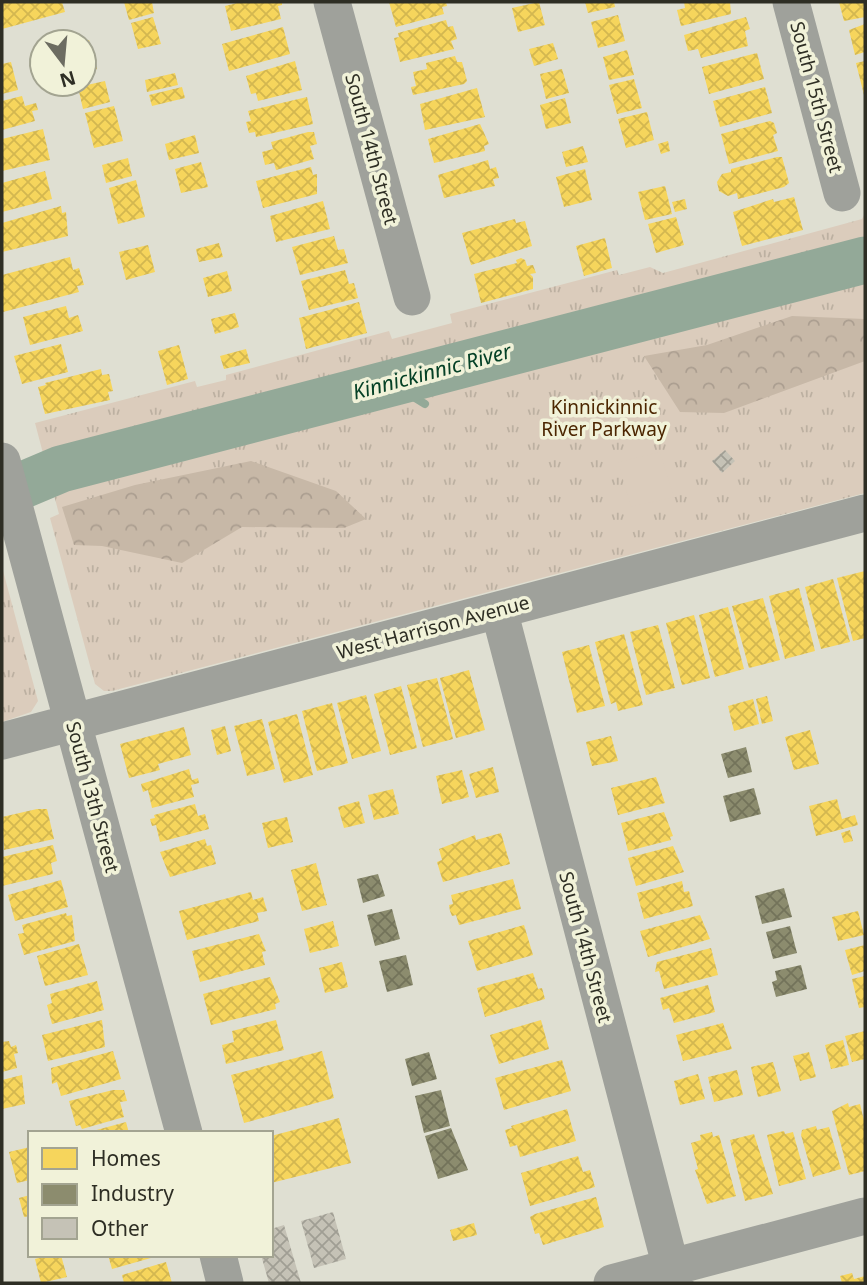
<svg xmlns="http://www.w3.org/2000/svg" width="867" height="1285" font-family="'Noto Sans',sans-serif">
  <defs>
    <pattern id="grass-tufts" width="24" height="20" patternUnits="userSpaceOnUse" patternTransform="scale(1.75)"><rect width="24" height="20" fill="#dbccbc"/><path d="M3 7l-1-3M5 7V3M7 7l1-3M15 17l-1-3M17 17v-4M19 17l1-3" fill="none" stroke="#bcb0a1"/></pattern>
    <pattern id="forest-crowns" width="20" height="18" patternUnits="userSpaceOnUse" patternTransform="scale(1.75)"><rect width="20" height="18" fill="#c7b8a7"/><path d="M2 6a3 3 0 1 1 6 0M12 15a3 3 0 1 1 6 0" fill="none" stroke="#ab9e90"/></pattern>
    <pattern id="homes-cross-hatch" width="8" height="8" patternUnits="userSpaceOnUse" patternTransform="scale(1.75)"><rect width="8" height="8" fill="#f6d55c"/><path d="M0 0l8 8M0 8l8-8" fill="none" stroke="#d3b750"/></pattern>
    <pattern id="industry-cross-hatch" width="8" height="8" patternUnits="userSpaceOnUse" patternTransform="scale(1.75)"><rect width="8" height="8" fill="#8c8c6e"/><path d="M0 0l8 8M0 8l8-8" fill="none" stroke="#73735a"/></pattern>
    <pattern id="building-cross-hatch" width="8" height="8" patternUnits="userSpaceOnUse" patternTransform="scale(1.75)"><rect width="8" height="8" fill="#c5c2b6"/><path d="M0 0l8 8M0 8l8-8" fill="none" stroke="#a09e94"/></pattern>
  </defs>
  <rect width="100%" height="100%" fill="#dfdfd2"/>
  <!-- grass -->
  <path fill="url(#grass-tufts)" d="M865,213V493L112,691H104L95,684L50,518L59,514L35,423L195,381L197,387L226,380V375L389,331L392,339L452,323L450,314L617,270L619,275L650,267L663,273L862,219Z
    M2,567L38,701L31,712L2,722Z"/>
  <!-- forest -->
  <path fill="url(#forest-crowns)" d="M792,316L865,319V361L724,413L680,412L644,356L707,345Z
    M251,461L336,491L366,519L344,528L242,527L182,563L102,546L74,545L62,507L135,485Z"/>
  <!-- garden -->
  <path fill="#dbccbc" d="M660,452L674,497L631,507L618,462Z"/>
  <!-- homes -->
  <path fill="url(#homes-cross-hatch)" d="M2,2H62L65,12L2,29Z
    M124,2H152L154,13L129,20Z
    M241,2H282V5L278,6L281,19L231,31L225,6Z
    M389,2H446L447,6L442,7L444,14L396,27Z
    M539,2L545,25L518,32L512,8Z
    M585,2H614L615,7L588,13Z
    M684,2H730L731,14L681,26L677,10L685,8Z
    M839,2H865V17L844,21Z
    M618,15L625,41L598,48L591,22Z
    M153,17L161,44L138,49L131,23Z
    M746,17L750,29L745,31L748,46L701,58L698,49L688,51L684,35Z
    M446,20L448,27L453,26L457,39L451,41L454,49L400,62L394,38L399,37L398,33Z
    M865,24V52L855,55L849,30Z
    M283,27L290,54L229,71L222,44Z
    M89,40L97,69L84,72V42Z
    M553,43L558,59L534,66L529,49Z
    M627,50L634,75L609,80L603,57Z
    M757,53L764,79L709,94L702,67Z
    M455,56L457,62H462L467,81L464,84L413,95L411,87L416,86L413,72L427,69L426,63Z
    M295,61L302,90L258,101L256,93L251,94L246,76Z
    M865,61V94L864,95L856,63Z
    M11,62L18,90L2,94V64Z
    M562,69L569,93L546,99L540,74Z
    M175,73L178,85L147,92L145,80Z
    M634,79L642,108L617,114L609,85Z
    M105,81L110,102L83,109L78,87Z
    M182,87L185,98L152,106L149,95Z
    M765,87L772,113L720,127L713,101Z
    M477,88L485,117L425,130L420,104Z
    M22,96L25,106L36,103L38,110L32,111L35,121L2,130V101Z
    M307,97L313,124L256,137L255,132L249,133L246,122L251,121L248,111Z
    M565,98L571,123L546,129L540,105Z
    M114,106L123,141L94,148L85,113Z
    M647,112L654,140L626,148L618,119Z
    M770,121L774,123L777,133L773,135L778,151L729,164L721,134Z
    M480,124L489,144L484,146L485,151L434,163L428,139Z
    M43,129L50,160L2,171V139Z
    M308,132H314L317,144L310,146L314,159L276,170L274,163L265,165L262,152L273,149L271,142Z
    M195,135L199,153L169,160L165,144Z
    M668,141L670,151L661,154L658,144Z
    M583,146L588,162L566,167L562,152Z
    M777,157H782L789,183L784,187L738,199L737,193L728,196L719,191L717,182L722,174L731,172V169Z
    M128,158L132,176L106,183L102,165Z
    M488,160L490,169L496,167L499,178L493,179L495,186L444,198L438,175Z
    M201,162L208,187L181,193L175,169Z
    M311,167L313,175L317,174V194L263,208L256,181Z
    M585,169L592,200L564,207L556,177Z
    M45,171L52,199L2,212V183Z
    M136,180L145,217L118,224L109,188Z
    M665,186L672,214L645,220L638,192Z
    M794,197L803,230L742,246L733,212L773,199L774,202Z
    M685,199L687,209L675,212L672,202Z
    M323,201L330,229L276,242L270,216Z
    M61,206L62,213L66,212L68,236L2,252V223Z
    M676,217L684,245L656,253L648,224Z
    M515,219L516,223L525,221L532,246L471,265L462,233Z
    M334,236L338,250L344,249L348,263L300,275L292,247Z
    M605,238L612,268L584,276L576,246Z
    M219,243L223,257L199,262L196,249Z
    M148,245L155,272L126,280L119,252Z
    M70,257L73,270L79,268L84,285L77,286L79,292L3,312L2,275Z
    M521,258L525,260L527,266L533,265L536,273L530,274L533,277V289L481,303L474,274L517,263L516,260Z
    M345,270L349,284L354,283L358,298L309,310L301,281Z
    M227,271L232,291L208,297L203,278Z
    M359,302L367,333L306,349L299,318Z
    M66,306L69,318L78,315L83,331L30,345L23,317Z
    M235,313L239,327L215,334L211,319Z
    M61,344L68,372L22,384L14,356Z
    M179,345L188,379L167,385L158,351Z
    M246,349L250,363L224,369L220,356Z
    M101,369L102,375L109,374L113,391L108,392L110,400L45,414L38,387L46,385L45,383Z
    M865,571V638L853,641L837,578Z
    M833,579L850,642L821,649L805,587Z
    M799,588L815,651L785,659L769,596Z
    M763,598L780,660L749,668L732,606Z
    M728,607L744,669L715,677L699,615Z
    M694,615L710,678L682,685L666,623Z
    M658,625L675,688L646,695L630,632Z
    M624,634L643,705L618,711L616,702L611,704L595,642Z
    M589,645L605,706L577,713L562,652Z
    M469,670L485,730L456,738L440,678Z
    M437,678L453,739L423,747L407,685Z
    M401,686L417,748L390,755L374,694Z
    M366,695L381,751L352,759L337,703Z
    M767,696L773,721L762,724L756,699Z
    M753,699L759,724L734,731L728,706Z
    M332,703L348,763L317,771L302,711Z
    M297,714L313,775L284,783L268,722Z
    M262,719L275,769L247,776L234,726Z
    M225,726L231,751L217,755L211,730Z
    M184,727L191,755L158,764L160,770L129,778L120,744Z
    M810,730L819,764L794,770L785,737Z
    M611,736L618,761L592,766L586,742Z
    M493,767L499,792L476,798L469,774Z
    M189,769L192,780L198,778L199,783L191,785L194,797L152,808L148,790L143,792L141,784Z
    M462,770L469,797L442,804L436,776Z
    M656,777L665,803L618,815L611,788Z
    M393,789L399,814L374,820L368,795Z
    M837,799L842,819L855,815L858,825L816,836L809,806Z
    M359,801L365,823L344,828L338,807Z
    M195,804L198,816L205,814L209,829L160,842L156,825L152,826L150,819L155,818L154,815Z
    M37,809H47L54,839L4,850L2,817Z
    M664,812L673,836L670,837L671,840L628,851L621,823Z
    M287,817L293,842L268,848L262,823Z
    M850,830L853,841L844,843L841,833Z
    M501,833L510,864L443,882L437,862L442,860L439,849L475,835L476,840Z
    M205,839L207,846L211,845L216,864L170,877L160,852Z
    M53,845L57,861L51,863L53,874L2,886V857Z
    M673,846L684,872L636,886L628,858Z
    M316,863L327,905L302,911L291,870Z
    M513,879L521,909L459,925L456,915L452,916L450,911L449,905L453,904L451,895Z
    M61,880L68,907L15,921L8,895Z
    M682,881L684,892L689,891L693,906L644,919L637,893Z
    M251,892L253,900L263,897L267,911L257,913L259,921L187,940L179,911Z
    M858,911L864,935L838,941L832,917Z
    M66,913L67,916L72,915L75,941L24,955L18,934L24,933L22,925Z
    M700,915L710,939L648,957L640,931Z
    M333,921L339,946L310,953L304,929Z
    M524,925L533,955L477,971L468,941Z
    M259,934L266,951L262,952L265,965L200,982L192,951Z
    M79,944L88,975L45,986L37,956Z
    M865,945V971L852,975L845,950Z
    M711,948L718,975L664,989L659,971L655,972L657,962Z
    M342,962L348,987L325,993L319,968Z
    M533,973L538,989L542,988L545,999L485,1017L477,988Z
    M865,976V1007L859,1008L852,979Z
    M270,977L280,1002L275,1004L276,1009L211,1025L203,994Z
    M97,981L104,1010L52,1024L47,1005L52,1003L50,994Z
    M708,985L715,1012L674,1023L669,1008L663,1010L660,998Z
    M102,1020L105,1047L48,1061L42,1035Z
    M276,1020L284,1050L226,1064L222,1045L234,1042L232,1031Z
    M541,1020L549,1049L499,1064L490,1035Z
    M723,1023L732,1049L683,1061L676,1035Z
    M865,1031V1059L852,1062L845,1036Z
    M843,1040L849,1065L831,1069L825,1045Z
    M9,1041L11,1047L16,1045L18,1053L14,1054L17,1068L2,1072V1042Z
    M113,1051L121,1079L61,1096L57,1082L52,1084L51,1068Z
    M322,1051L334,1098L244,1123L231,1075Z
    M809,1052L816,1077L800,1081L793,1056Z
    M562,1060L571,1091L504,1110L495,1078Z
    M773,1062L781,1091L758,1097L751,1067Z
    M737,1070L743,1095L714,1102L708,1077Z
    M698,1074L705,1099L680,1105L674,1081Z
    M22,1075L25,1104L2,1109V1080Z
    M113,1090H124L127,1101L120,1102L124,1117L82,1129L80,1125L76,1126L69,1101Z
    M848,1103L849,1107L860,1104L865,1125V1171L849,1175L832,1111Z
    M567,1109L576,1141L520,1157L517,1145L510,1147L505,1130L512,1128L511,1126Z
    M339,1118L351,1163L271,1183V1136Z
    M126,1122L129,1133H89V1132Z
    M816,1126L817,1130L829,1127L841,1169L813,1177L801,1135L802,1130Z
    M784,1131L785,1134L793,1132L806,1179L779,1186L767,1135Z
    M712,1132L713,1137L719,1135L736,1196L707,1204L695,1170L698,1169L691,1143L701,1140L700,1135Z
    M754,1134L773,1194L745,1201L730,1140Z
    M30,1147V1180L17,1183L9,1152Z
    M578,1156L583,1172L590,1170L595,1187L530,1206L521,1173Z
    M30,1195V1216L24,1217L19,1198Z
    M596,1197L604,1227L543,1245L539,1233L535,1234L530,1217L535,1214Z
    M474,1223L477,1235L453,1241L450,1230Z
    M49,1255H61L67,1277L41,1283L35,1259Z
    M108,1255H157L158,1256L112,1269Z
    M166,1262L172,1283H124L122,1275Z
    M852,1273L854,1279L865,1276V1283H842L840,1276Z"/>
  <!-- industry -->
  <path fill="url(#industry-cross-hatch)" d="M746,747L752,772L728,778L721,754Z
    M754,788L761,814L730,822L723,796Z
    M378,874L385,896L363,903L357,879Z
    M784,888L792,917L762,924L755,896Z
    M392,909L400,939L375,946L367,915Z
    M790,926L797,953L773,959L766,932Z
    M406,955L413,985L387,992L379,961Z
    M801,965L807,989L776,997L772,982L777,980L775,971Z
    M429,1052L437,1079L412,1086L405,1059Z
    M441,1090L450,1126L424,1133L415,1096Z
    M451,1128L468,1170L438,1179L425,1136Z"/>
  <g fill="none" stroke-linecap="round" stroke-linejoin="round">
    <!-- stream -->
    <path stroke="#93a998" stroke-width="8" d="M391,383L425,404"/>
    <!-- river -->
    <path stroke="#93a998" stroke-width="47" d="M2,494L61,469L865,260"/>
  </g>
  <!-- building -->
  <path fill="url(#building-cross-hatch)" d="M725,450L735,461L722,473L712,461Z
    M333,1212L346,1259L314,1268L301,1221Z
    M284,1225L301,1283H269L261,1255H271V1229Z"/>
  <g fill="none" stroke-linecap="round" stroke-linejoin="round">
    <!-- minor -->
    <path stroke="#9fa19b" stroke-width="37" d="M332,2L412,297
      M791,2L842,193
      M2,461L184,1133
      M499,610L675,1283
      M2,741L865,513
      M218,1255L225,1283
      M612,1283L865,1216"/>
  </g>
  <g text-anchor="middle" stroke-width="7" stroke-linejoin="round" paint-order="stroke">
    <!-- street labels -->
    <g font-size="19" fill="#2e2e24" stroke="#f1f2d9">
      <text transform="translate(817 97) rotate(75)" y="7">South 15th Street</text>
      <text transform="translate(372 149) rotate(75)" y="7">South 14th Street</text>
      <text transform="translate(433 627) rotate(-15)" y="7">West Harrison Avenue</text>
      <text transform="translate(93 797) rotate(75)" y="7">South 13th Street</text>
      <text transform="translate(586 947) rotate(75)" y="7">South 14th Street</text>
    </g>
    <!-- park labels -->
    <g font-size="19" fill="#4c2600" stroke="#f1f2d9">
      <text x="604" y="414">Kinnickinnic<tspan x="604" dy="22">River Parkway</tspan></text>
    </g>
    <!-- water labels -->
    <g font-size="21" font-style="italic" fill="#054126" stroke="#f1f2d9">
      <text transform="translate(432 372) rotate(-15)" y="7">Kinnickinnic River</text>
    </g>
  </g>
  <!-- border -->
  <rect width="867" height="1285" fill="none" stroke="#2e2e24" stroke-width="7"/>
  <!-- legend -->
  <rect x="28" y="1131" width="245" height="126" fill="#f1f2d9" stroke="#a3a491" stroke-width="2"/>
  <rect x="42" y="1148" width="35" height="21" fill="#f6d55c" stroke="#a3a491" stroke-width="2"/>
  <text x="91" y="1166" font-size="21" fill="#2e2e24">Homes</text>
  <rect x="42" y="1184" width="35" height="21" fill="#8c8c6e" stroke="#a3a491" stroke-width="2"/>
  <text x="91" y="1201" font-size="21" fill="#2e2e24">Industry</text>
  <rect x="42" y="1218" width="35" height="21" fill="#c5c2b6" stroke="#a3a491" stroke-width="2"/>
  <text x="91" y="1236" font-size="21" fill="#2e2e24">Other</text>
  <!-- north arrow -->
  <g transform="translate(63 63) rotate(164)"><circle r="33" fill="#f1f2d9" stroke="#a3a491" stroke-width="2"/>
  <path d="M0-5L12 26L0 18L-12 26Z" fill="#6c6c61"/>
  <text y="-10" font-size="19" font-weight="bold" text-anchor="middle" fill="#2e2e24">N</text>
  </g>
</svg>
